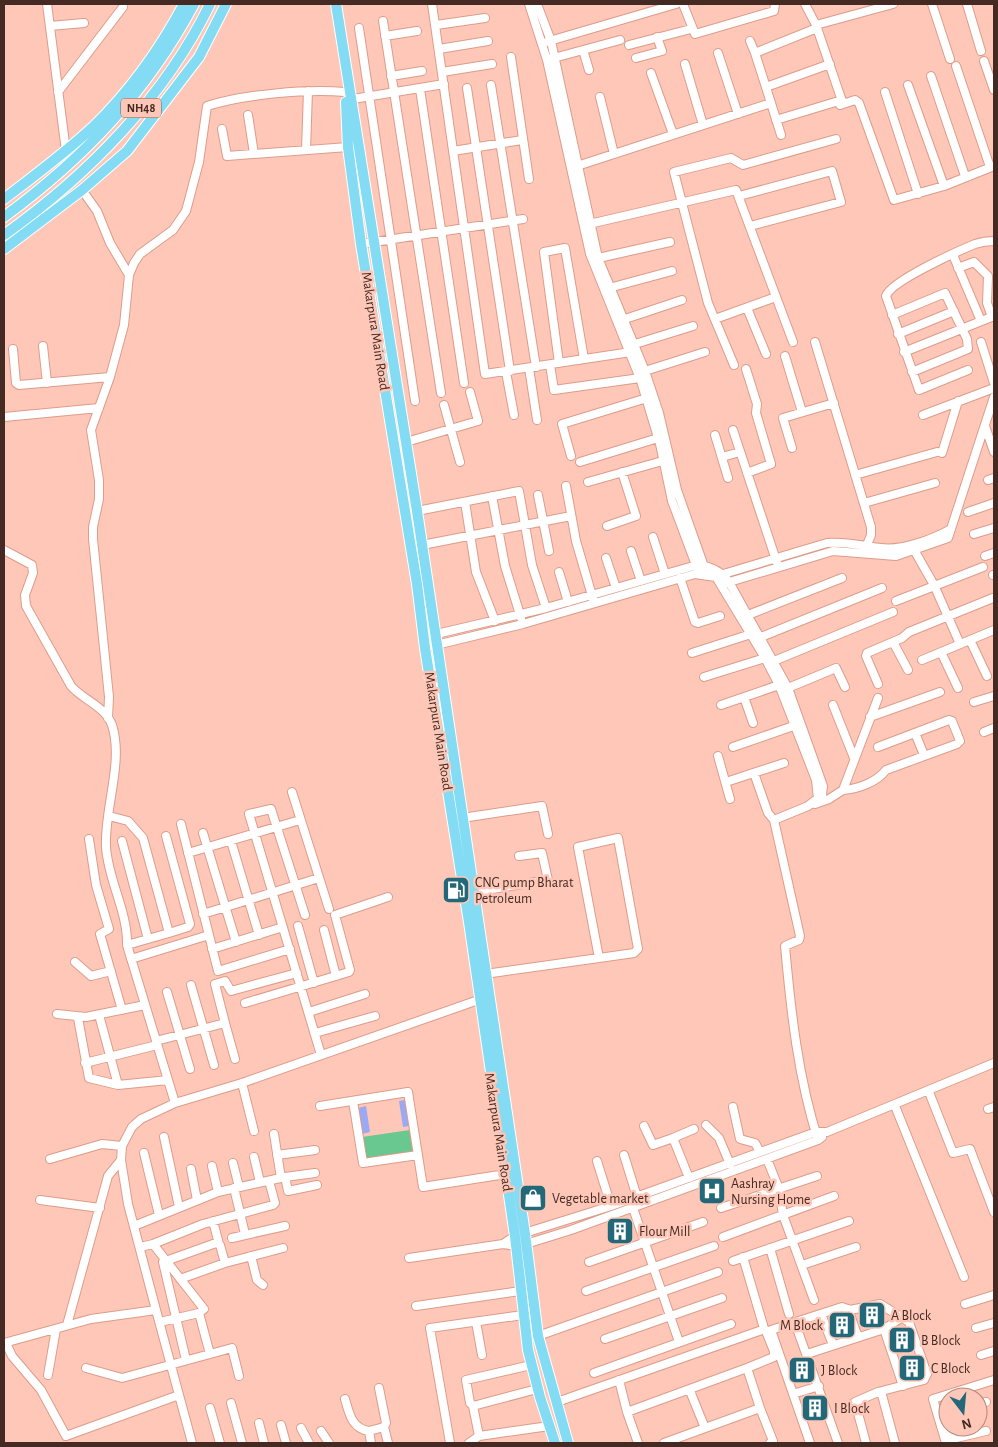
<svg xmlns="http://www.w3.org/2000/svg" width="998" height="1447" font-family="'Alegreya Sans',sans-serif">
  <rect width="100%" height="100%" fill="#fec7b7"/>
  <!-- green -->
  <path fill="#68c88f" d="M410,1130L413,1152L366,1160L362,1137Z"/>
  <!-- water -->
  <path fill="#9ba8f4" d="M405,1100L409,1126L403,1127L399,1101Z
    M366,1106L370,1132L362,1134L358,1108Z"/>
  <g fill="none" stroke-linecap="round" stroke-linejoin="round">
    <!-- minor casing -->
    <g stroke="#de9c8a" stroke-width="10">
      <path id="minor" d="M47,4L66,151
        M432,4L485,374L631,352
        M529,4L547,60L590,254L641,381L660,444L672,501L699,573
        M537,4L551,41L598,258L645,371L659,413L677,490L707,575
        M683,4L695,34L774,11L775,4
        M805,4L816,25L843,104
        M932,4L950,59
        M967,4L981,51
        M383,21L441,393
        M436,25L485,18
        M816,25L893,4
        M50,26L84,23
        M359,28L415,401
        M385,36L417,31
        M750,41L755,53
        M546,42L676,4
        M629,45L691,29
        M439,49L488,41
        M583,50L589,70
        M718,53L738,114
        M511,57L529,179
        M636,58L662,51L657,37
        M550,59L620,40
        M984,61L994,90
        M685,64L703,125
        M956,66L990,167
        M442,72L492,64
        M651,73L673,134
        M391,76L422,71
        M931,76L965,176
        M491,85L536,367
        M908,85L944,186
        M766,87L830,64
        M467,88L510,371
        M420,89L464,383
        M58,92L123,7
        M885,92L918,194
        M600,97L614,154
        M347,100L444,84
        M771,103L755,53L817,28
        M840,105L855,100L859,103L894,200L944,186L994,166
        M248,115L254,154
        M776,120L842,100
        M222,129L227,156L348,147
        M306,150L308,91
        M453,151L522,140
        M574,167L771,103L781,135
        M82,190L97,211L110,243L129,275
        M739,196L832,171L841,202L750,226
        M585,225L736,190L793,342
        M361,244L523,219
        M953,255L981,321
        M594,259L670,242
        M958,268L974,262L988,276L987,303L992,317
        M609,288L672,271
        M747,308L766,354
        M892,315L945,293L967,339L968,349L912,372
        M625,319L682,300
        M715,319L776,297
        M898,334L954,311
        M815,342L871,527V535L865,550
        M981,342L994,383
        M635,344L693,326
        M43,346L47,383
        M13,349L16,383L19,385L110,377
        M904,352L994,316
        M785,356L802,412
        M559,363L544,252L565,248L584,359
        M550,365L554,390L640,378
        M734,365L708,303L674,172L731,158L743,165L836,139
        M529,368L537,420
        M746,369L757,404L756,413L771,464L747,473
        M968,370L919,390L886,296C891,281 958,251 975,244C981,242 988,241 994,241
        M645,371L705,352
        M506,372L514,415
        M444,405L460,462
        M923,415L994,388
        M4,417L99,408
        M985,426L994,452
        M733,430L777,563
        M715,435L728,478
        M406,442L478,421L470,392
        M792,448L783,418L834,403
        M942,453L958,401
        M571,456L562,424L647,398
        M722,457L740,452
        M580,462L658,438
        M855,475L937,452
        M988,480L994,478
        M588,482L666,460
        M566,486L576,541L593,599
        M538,495L549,551
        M492,496L505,566L521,618
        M465,502L476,572L495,621
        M864,503L935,483
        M417,511L519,491L532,565L546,608
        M968,512L994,503
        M607,526L636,516L622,472
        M974,534L994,528
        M653,537L665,574
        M422,545L571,516
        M913,548L934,585L960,644
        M4,550L32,565L33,573L25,595L26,606L71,686C83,700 105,706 112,725C124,762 104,809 106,847C108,880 128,912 127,945L175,1103
        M631,551L641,581
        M985,556L994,553
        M606,558L616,588
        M559,572L568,602
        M720,575L827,543C845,541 863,546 881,548C902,551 933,539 951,529
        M993,575H994
        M680,578L695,622L698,623L720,616
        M726,583L833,551L896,556L948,538L994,397
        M896,601L983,567
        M748,615L842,578
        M424,637L546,608L697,565C711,566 721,571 729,582L788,688L823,786L822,795L808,806L774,820L800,936L799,940L785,946C791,1012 798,1077 818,1140
        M761,637L882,588
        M970,640L987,676
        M893,642L908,670
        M432,646L523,624L695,574L716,577L765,658L779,685L816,780L818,799
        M941,652L958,688
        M692,653L751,634
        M922,660L994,630
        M774,661L893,612
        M704,677L765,658
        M878,684L866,656L867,653L902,638L909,632L993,598
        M788,688L836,668L845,687
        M744,697L753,723
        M974,702L994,696
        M721,705L779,685
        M833,705L854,758
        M870,717L940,692
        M108,718L109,697L93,539V527L99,499V480L91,430L110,377L124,325L129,275L134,263L140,254L173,230L186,211L199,162L207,106C245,94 306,89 345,92
        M984,732L994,728
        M915,733L924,755
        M733,747L799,724
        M718,756L730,799
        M754,773L768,813L774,820
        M726,782L784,763
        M843,790C858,789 877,782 886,770L957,744L960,741L952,721L949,720L878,747
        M292,792L329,909
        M815,804L829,799L843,790L878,698
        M109,816L128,821L143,838L169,933L127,945
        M462,818L542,806L548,834
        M181,824L218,971L290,949
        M203,833L236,942
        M166,836L190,924L188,927L169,933
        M89,839L96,885L109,929L100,934L122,1010
        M122,841L148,939
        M231,841L259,935
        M188,853L300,820
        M473,892L548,880L542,853L519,856
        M203,914L319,878
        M305,915L271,809L249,814L321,1055
        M298,926L314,983
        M324,930L336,976
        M212,949L283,927
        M131,959L209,935
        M75,962L91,976L111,971
        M485,974L599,958L578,847L618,838L638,949L634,953L599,958
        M191,985L214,1065
        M167,992L190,1069
        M245,1003L349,972L350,970L335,915L388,897
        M309,1012L365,994
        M57,1014L86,1017L145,1005
        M99,1015L118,1085
        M78,1018L89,1078L118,1085L168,1080
        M225,1023L215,984L225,981L231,991L297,973
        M315,1033L375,1016
        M156,1041L225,1023L235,1059
        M85,1063L157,1045
        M242,1083L254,1131
        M929,1092L953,1153L970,1149L994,1212
        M353,1101L363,1163L418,1155
        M320,1106L408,1092L423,1187L506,1174
        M895,1106L964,1277
        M733,1107L740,1139L755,1143L760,1152
        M988,1109L994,1107
        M706,1125L719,1138L730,1164
        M644,1126L653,1145L673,1138L689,1178
        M274,1134L281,1178
        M164,1137L179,1207
        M673,1138L694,1129
        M144,1153L159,1215
        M277,1155L315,1150
        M624,1155L637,1197
        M254,1157L260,1182
        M50,1159L102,1144L122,1146
        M767,1159L779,1189L783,1215L814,1300
        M597,1161L611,1206
        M233,1163L239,1187
        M212,1166L218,1192
        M191,1169L197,1200
        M285,1177L288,1191L317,1185
        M234,1188L245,1234
        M40,1200L100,1208
        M633,1208L679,1342
        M721,1208L817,1176
        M213,1221L219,1244
        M134,1226L218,1192L285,1177L315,1173
        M723,1237L834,1196
        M232,1238L285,1226
        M153,1244L203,1224L273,1205L275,1203L269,1181
        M503,1244L515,1236L611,1206L816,1132H827L994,1063
        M140,1247L153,1244L204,1309L199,1313L160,1322
        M770,1248L789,1314
        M251,1256L257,1280L263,1285
        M743,1257L763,1325
        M409,1258L503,1244L516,1246L526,1244L571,1230L818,1140L822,1137
        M733,1261L849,1221
        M589,1262L703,1222
        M802,1265L856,1247
        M180,1279L225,1263L283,1248
        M586,1291L714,1246
        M965,1304L994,1295
        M416,1306L520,1291
        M848,1309L858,1337
        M156,1310L128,1204L121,1160L122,1146L132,1127L141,1119L175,1103L242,1083L484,998
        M199,1313L210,1354
        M821,1314L833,1345
        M901,1318L884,1329L903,1386
        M476,1322L482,1355
        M795,1323L838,1443
        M67,1325L108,1176L121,1160
        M976,1328L994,1323
        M538,1336L718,1272
        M605,1339L722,1298
        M4,1343L91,1319L156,1310L192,1443
        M6,1343L12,1356L41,1390L66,1436L179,1395
        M810,1353L884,1329
        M981,1355L994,1351
        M186,1360L163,1262L216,1243L220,1245L225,1263
        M86,1368L122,1378L232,1348L239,1376
        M594,1373L731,1324
        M48,1375L56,1329
        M619,1380L627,1412
        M690,1391L705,1428
        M793,1394L819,1386
        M345,1399C349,1413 352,1429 369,1431
        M557,1402L765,1329L774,1351V1357L747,1368
        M231,1403L242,1443
        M978,1404L986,1402
        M473,1406L470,1403L466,1380L531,1365
        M210,1408L220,1443
        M948,1413L945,1416L948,1425
        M259,1423L264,1443
        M281,1425L286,1443
        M384,1427L388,1443
        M949,1427L953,1443
        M301,1428L309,1443
        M321,1431L329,1443
        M479,1436L473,1406L537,1389
        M952,1439L986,1431
        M371,1443L369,1431L384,1427L386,1423L379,1388
        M450,1443L430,1328L523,1315
        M469,1443L479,1436L549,1426
        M638,1443L627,1412L747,1368L760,1408
        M664,1443L760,1408L773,1441L770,1443
        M810,1443L771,1330L842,1307L850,1310L880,1304L909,1322L927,1374L924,1380L878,1392L882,1395L895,1443
        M866,1443L855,1402L878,1392
        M946,1443L933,1399L994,1380"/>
    </g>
    <!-- highway casing -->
    <g stroke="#fff" stroke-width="12">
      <path id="highway" d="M336,4L417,511L525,1234L538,1336L568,1443
        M346,102L348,147L361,244L417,584L425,648L469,922L515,1236L528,1350L540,1397L555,1443
        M4,199C34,176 65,153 93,127C129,92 161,47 184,4
        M4,217C84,158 147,92 194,4
        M4,235C88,175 165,97 210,4
        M4,249L82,190L127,151L199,57L226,4"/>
    </g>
    <!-- minor -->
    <use href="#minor" stroke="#fff" stroke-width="8"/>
    <!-- highway -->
    <use href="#highway" stroke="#83dcf3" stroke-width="10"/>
  </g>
  <!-- icons -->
  <defs>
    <g id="fuel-square" transform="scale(1.4375)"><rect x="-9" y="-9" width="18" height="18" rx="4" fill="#226878" stroke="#fec7b7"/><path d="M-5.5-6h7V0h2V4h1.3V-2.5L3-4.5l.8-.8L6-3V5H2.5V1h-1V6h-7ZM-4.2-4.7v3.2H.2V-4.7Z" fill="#fff"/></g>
    <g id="hospital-square" transform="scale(1.4375)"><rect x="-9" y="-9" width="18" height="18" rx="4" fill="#226878" stroke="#fec7b7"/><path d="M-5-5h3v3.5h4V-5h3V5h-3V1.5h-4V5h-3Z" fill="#fff"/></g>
    <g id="shop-square" transform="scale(1.4375)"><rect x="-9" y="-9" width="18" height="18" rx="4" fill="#226878" stroke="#fec7b7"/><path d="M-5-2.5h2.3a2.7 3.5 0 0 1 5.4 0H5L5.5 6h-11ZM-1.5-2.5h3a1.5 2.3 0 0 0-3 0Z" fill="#fff"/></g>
    <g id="building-square" transform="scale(1.4375)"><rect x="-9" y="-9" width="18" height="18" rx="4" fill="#226878" stroke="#fec7b7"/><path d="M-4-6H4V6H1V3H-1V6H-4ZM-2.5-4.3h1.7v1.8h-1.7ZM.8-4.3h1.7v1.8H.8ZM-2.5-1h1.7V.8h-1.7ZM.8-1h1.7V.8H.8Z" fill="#fff"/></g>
  </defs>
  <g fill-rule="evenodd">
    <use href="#fuel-square" x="456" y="890"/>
    <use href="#hospital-square" x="712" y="1191"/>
    <use href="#shop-square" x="533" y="1198"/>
    <use href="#building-square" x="620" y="1231"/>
    <use href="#building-square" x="872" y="1315"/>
    <use href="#building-square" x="842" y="1325"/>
    <use href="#building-square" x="902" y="1340"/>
    <use href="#building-square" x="912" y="1368"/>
    <use href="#building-square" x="802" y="1370"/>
    <use href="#building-square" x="815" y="1408"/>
  </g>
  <g text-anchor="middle" stroke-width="5" stroke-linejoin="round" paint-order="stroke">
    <!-- shield labels -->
    <rect fill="#fec7b7" stroke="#7c594f" stroke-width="1" x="121" y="98.5" width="40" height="19" rx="4"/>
    <g font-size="12" font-weight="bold" fill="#442a23">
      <text x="141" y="112">NH48</text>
    </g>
    <!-- street labels -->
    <g font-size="14" fill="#442a23" stroke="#fec7b7">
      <text transform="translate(376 331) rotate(81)" y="5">Makarpura Main Road</text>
      <text transform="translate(439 731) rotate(81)" y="5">Makarpura Main Road</text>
      <text transform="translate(499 1132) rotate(81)" y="5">Makarpura Main Road</text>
    </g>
    <!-- poi labels -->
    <g font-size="14" fill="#442a23" stroke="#fec7b7" text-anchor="start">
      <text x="475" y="887">CNG pump Bharat<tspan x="475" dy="16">Petroleum</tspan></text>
      <text x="731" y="1188">Aashray<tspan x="731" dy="16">Nursing Home</tspan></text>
      <text x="552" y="1203">Vegetable market</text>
      <text x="639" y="1236">Flour Mill</text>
      <text x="891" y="1320">A Block</text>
      <text x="823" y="1330" text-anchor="end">M Block</text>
      <text x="921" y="1345">B Block</text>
      <text x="931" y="1373">C Block</text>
      <text x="821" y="1375">J Block</text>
      <text x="834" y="1413">I Block</text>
    </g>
  </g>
  <!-- border -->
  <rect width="998" height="1447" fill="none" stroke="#442a23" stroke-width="10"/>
  <!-- north arrow -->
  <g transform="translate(963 1412) rotate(164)"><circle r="24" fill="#fec7b7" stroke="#b4887c"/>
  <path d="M0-4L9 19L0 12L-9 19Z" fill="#226878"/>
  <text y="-8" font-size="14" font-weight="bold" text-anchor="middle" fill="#442a23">N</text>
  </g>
</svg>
